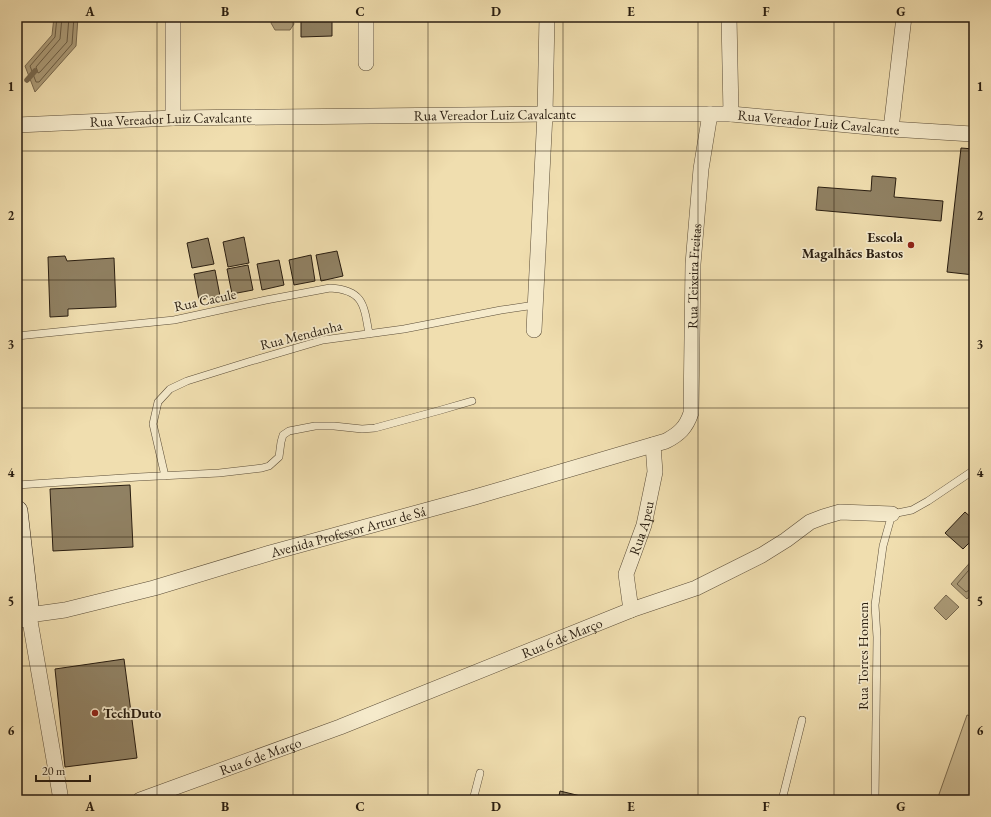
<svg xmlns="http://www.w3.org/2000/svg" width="991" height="817" font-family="'EB Garamond',serif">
  <rect width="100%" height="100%" fill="#f0deaf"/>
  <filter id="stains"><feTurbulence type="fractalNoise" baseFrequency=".005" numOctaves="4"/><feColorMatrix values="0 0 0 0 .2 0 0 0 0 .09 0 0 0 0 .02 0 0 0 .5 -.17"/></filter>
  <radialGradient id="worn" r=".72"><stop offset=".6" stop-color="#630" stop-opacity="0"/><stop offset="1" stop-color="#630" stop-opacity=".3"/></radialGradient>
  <!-- green -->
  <path fill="#cebd94" stroke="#7c6d52" d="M967,715L974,717V800H937Z"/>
  <!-- water -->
  <path fill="#ac9c79" stroke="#78694f" d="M54,17H78L76,46L35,92L25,66L52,35Z
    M273,17H292L294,24L290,30H275L271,23Z
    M974,558V591L967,599L951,584Z
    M946,595L959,607L946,620L934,608Z"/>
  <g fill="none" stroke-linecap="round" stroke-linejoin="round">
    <!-- shore -->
    <path stroke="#6a5c44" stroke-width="1" d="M57,17L55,37L30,66L36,82H39L72,44L74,17
      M62,17L60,39L36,67L38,73L40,72L67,42L69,17
      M974,564L957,584L966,592L971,589L974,588"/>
    <!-- stream -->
    <path stroke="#78694f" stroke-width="5.5" d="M27,80L35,71"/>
  </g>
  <!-- building -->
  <path fill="#908163" stroke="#291d10" d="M301,20H332V36L301,37Z
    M961,148L974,149V275L947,272Z
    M872,176L896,178L894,197L943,201L941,221L816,210L818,187L871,191Z
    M244,237L249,263L228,267L223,242Z
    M208,238L214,264L192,268L187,243Z
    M337,251L343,276L321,281L316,255Z
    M311,255L315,281L294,285L289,260Z
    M65,256L67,261L114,258L116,307L68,309V316L50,317L48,257Z
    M279,260L284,285L262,290L257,264Z
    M248,265L253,290L232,294L227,269Z
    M215,270L220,296L199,300L194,274Z
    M130,485L133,547L53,551L50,489Z
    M965,512L974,520V538L963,549L945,533Z
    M124,659L137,758L65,767L55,669Z
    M560,791L597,800H558Z"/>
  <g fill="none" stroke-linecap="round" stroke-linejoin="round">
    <!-- lane casing -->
    <g stroke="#5b4d38" stroke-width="8">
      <path id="lane" d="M17,336L174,320L266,300L330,288C363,290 364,304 369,334
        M165,476L153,424L158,402L170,389L187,381L248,362L323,340L404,329L501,310L535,305
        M17,485L139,477L219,473L262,468L269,466L279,457L281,442L283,435L289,431L315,426H334L362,429L375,428L441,410L472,401
        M473,800L480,773
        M782,800L802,720
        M875,800L877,637L875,605L883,546L892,514L912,510L928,501L974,470"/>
    </g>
    <!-- street casing -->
    <g stroke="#5b4d38" stroke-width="16">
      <g id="street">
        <path d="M173,17V118"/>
        <path d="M366,17V63"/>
        <path d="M729,17L731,114"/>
        <path id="s1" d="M17,125L173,118L545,114H731L891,129L972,134"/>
        <path d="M891,129L904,17"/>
        <path d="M534,330L545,114L547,17"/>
        <path id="s2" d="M631,610L626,574L644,525L655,472L653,445"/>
        <path id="s3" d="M61,800L29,615L65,610L154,588L270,553L475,497L666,441C679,434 686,428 691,413L693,264L701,169L710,114"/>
        <path id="s4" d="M140,800L340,727L631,610L696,588L762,555L786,540L810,522L823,517L840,512L892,514"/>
      </g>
    </g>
    <!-- secondary casing -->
    <g stroke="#291d10" stroke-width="22">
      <path id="secondary" d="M17,511L29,615L17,618"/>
    </g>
    <!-- lane -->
    <use href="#lane" stroke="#f5eacb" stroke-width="7"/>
    <!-- street -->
    <use href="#street" stroke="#f5eacb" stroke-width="15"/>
    <!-- secondary -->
    <use href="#secondary" stroke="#f5eacb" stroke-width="21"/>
  </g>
  <!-- grid -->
  <path fill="none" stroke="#291d10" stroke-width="1" stroke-opacity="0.55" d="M157,17V800M293,17V800M428,17V800M563,17V800M698,17V800M834,17V800M17,151H974M17,280H974M17,408H974M17,537H974M17,666H974"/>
  <!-- markers -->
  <g fill="#8f2418" stroke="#f5eacb" stroke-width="1.5">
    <circle cx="911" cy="245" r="4"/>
    <circle cx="95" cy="713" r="4"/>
  </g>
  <g text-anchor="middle" stroke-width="3.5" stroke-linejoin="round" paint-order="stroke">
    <!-- street labels -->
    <g font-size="14" fill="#291d10" stroke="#f5eacb">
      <text dy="5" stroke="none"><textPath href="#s1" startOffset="478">Rua Vereador Luiz Cavalcante</textPath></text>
      <text dy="5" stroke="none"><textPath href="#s1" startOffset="154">Rua Vereador Luiz Cavalcante</textPath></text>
      <text dy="5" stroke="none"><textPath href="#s1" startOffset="802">Rua Vereador Luiz Cavalcante</textPath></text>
      <text dy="5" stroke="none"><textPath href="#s3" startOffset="1024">Rua Teixeira Freitas</textPath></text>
      <text transform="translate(205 300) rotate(-12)" y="5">Rua Cacule</text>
      <text transform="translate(301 335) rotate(-14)" y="5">Rua Mendanha</text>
      <text dy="5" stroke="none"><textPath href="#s2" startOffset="85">Rua Apeu</textPath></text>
      <text dy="5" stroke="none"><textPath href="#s3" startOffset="518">Avenida Professor Artur de Sá</textPath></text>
      <text dy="5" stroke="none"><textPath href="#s4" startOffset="452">Rua 6 de Março</textPath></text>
      <text transform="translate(863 656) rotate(-90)" y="5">Rua Torres Homem</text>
      <text dy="5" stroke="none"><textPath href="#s4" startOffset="128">Rua 6 de Março</textPath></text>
    </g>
    <!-- poi labels -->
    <g font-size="14" font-weight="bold" fill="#291d10" stroke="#f5eacb" text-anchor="end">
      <text x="903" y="242">Escola<tspan x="903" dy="16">Magalhães Bastos</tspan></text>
      <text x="103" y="718" text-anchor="start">TechDuto</text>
    </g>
  </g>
  <!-- margin -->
  <rect width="991" height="817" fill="none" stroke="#f0deaf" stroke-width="44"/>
  <!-- scale -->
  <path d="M36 775v6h54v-6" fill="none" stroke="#291d10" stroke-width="2"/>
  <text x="42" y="775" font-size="12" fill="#291d10" stroke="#f5eacb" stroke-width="3" paint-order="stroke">20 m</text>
  <rect x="22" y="22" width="947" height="773" fill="none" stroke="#291d10" stroke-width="1.5"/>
  <g font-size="13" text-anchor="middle" font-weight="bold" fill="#291d10">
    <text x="90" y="16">A</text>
    <text x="225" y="16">B</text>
    <text x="360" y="16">C</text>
    <text x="496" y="16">D</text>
    <text x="631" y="16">E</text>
    <text x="766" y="16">F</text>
    <text x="901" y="16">G</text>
    <text x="11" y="91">1</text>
    <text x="980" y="91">1</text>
    <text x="11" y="220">2</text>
    <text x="980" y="220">2</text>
    <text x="11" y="349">3</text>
    <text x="980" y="349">3</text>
    <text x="11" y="477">4</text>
    <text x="980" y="477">4</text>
    <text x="11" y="606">5</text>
    <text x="980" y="606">5</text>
    <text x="11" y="735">6</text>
    <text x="980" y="735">6</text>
    <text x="90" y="811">A</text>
    <text x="225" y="811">B</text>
    <text x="360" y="811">C</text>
    <text x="496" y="811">D</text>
    <text x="631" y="811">E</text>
    <text x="766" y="811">F</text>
    <text x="901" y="811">G</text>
  </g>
  <rect width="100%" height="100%" filter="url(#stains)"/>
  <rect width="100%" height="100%" fill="url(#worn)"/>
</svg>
